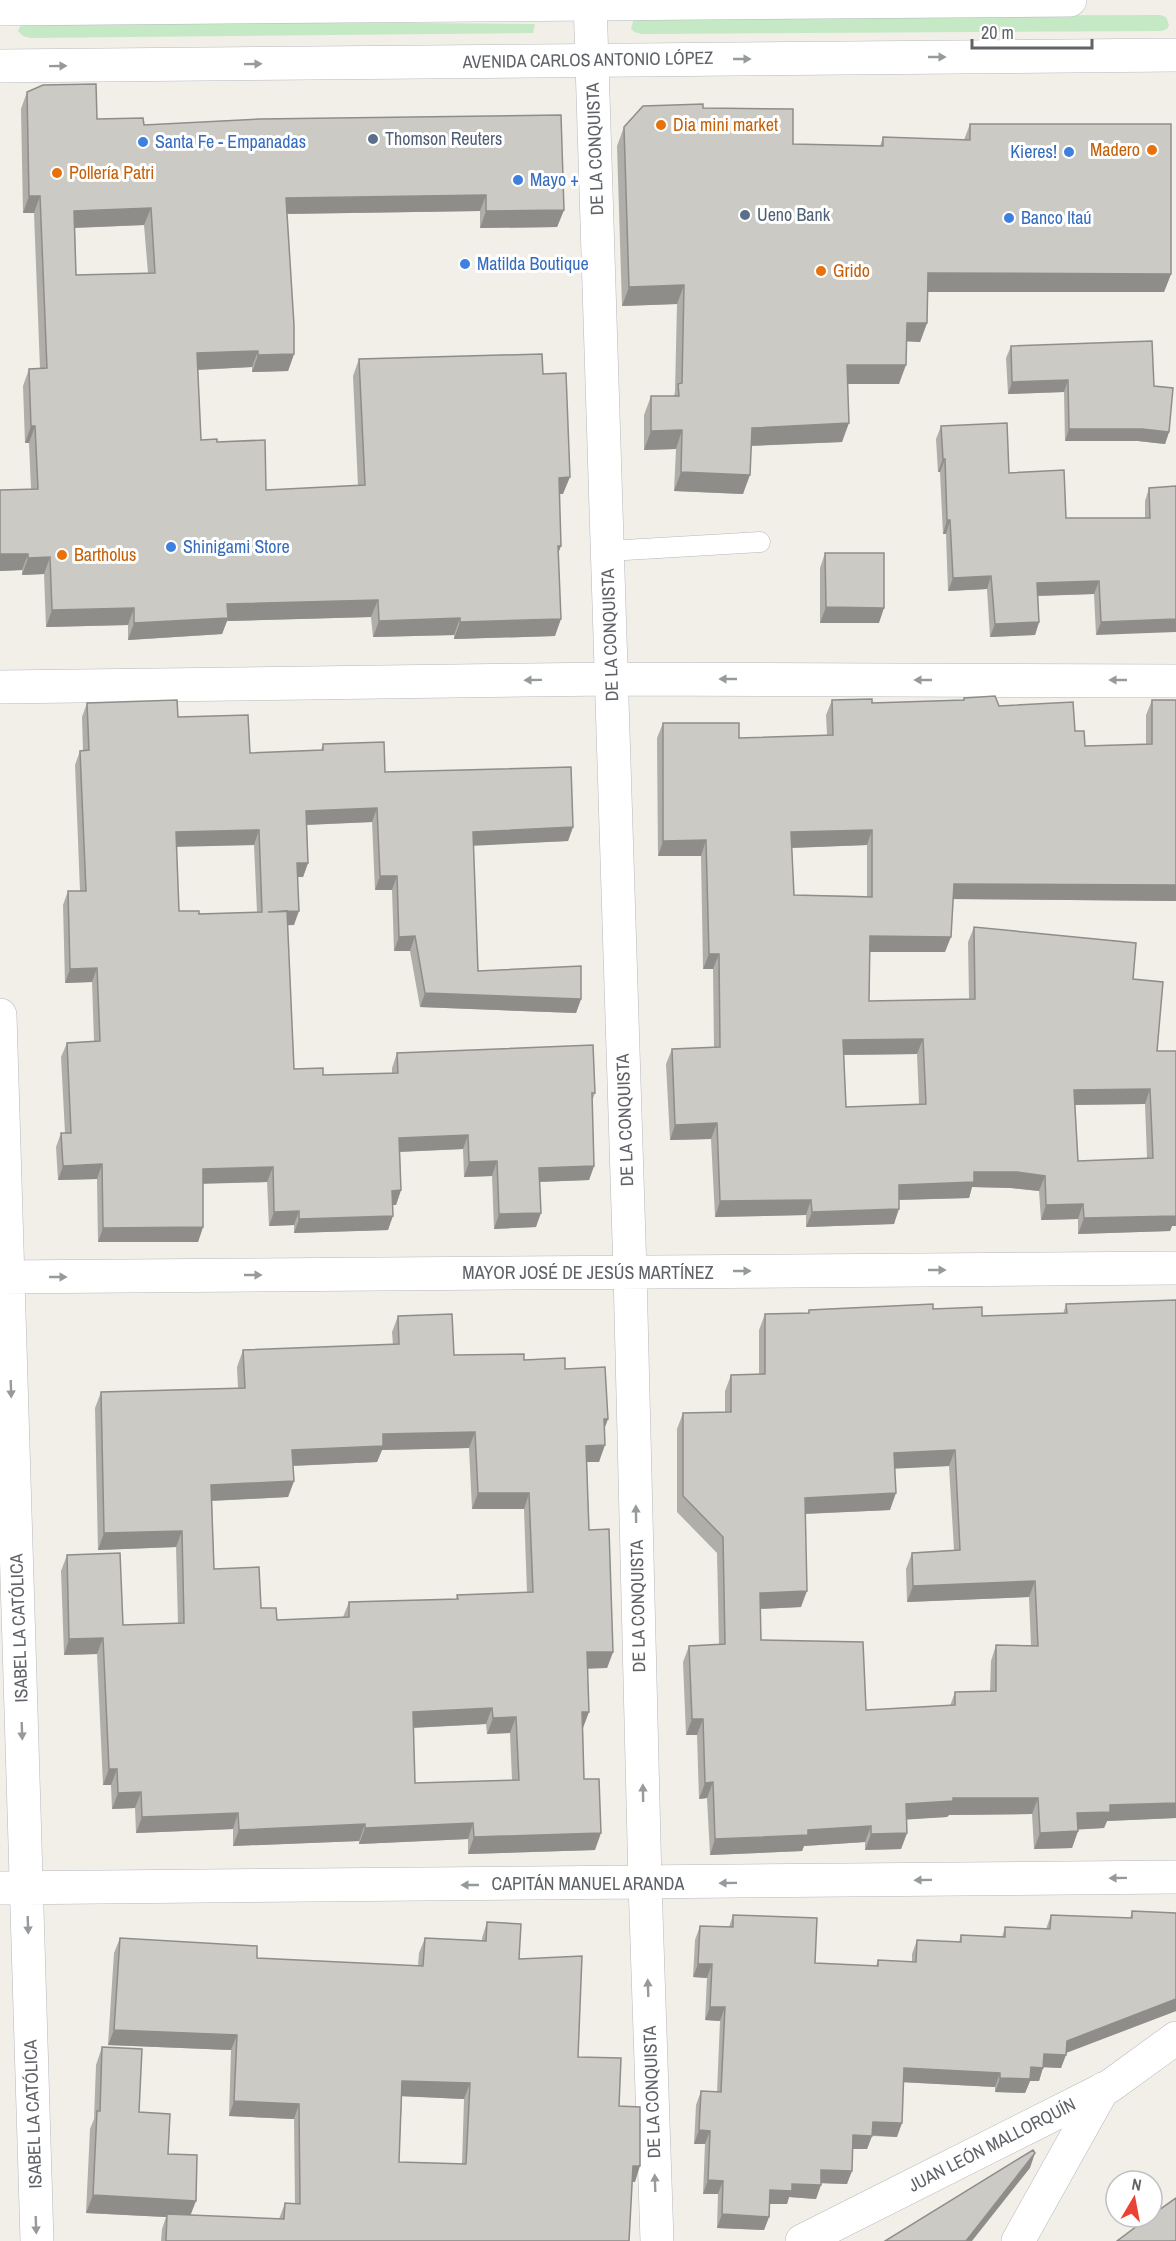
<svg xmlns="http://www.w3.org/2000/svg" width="1176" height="2241" font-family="'Archivo Narrow',sans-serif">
  <rect width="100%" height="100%" fill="#f1efe8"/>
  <!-- green -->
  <path fill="#c5e8c5" d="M1160,15L1166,17L1169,25L1167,29L1161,31L642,34L634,32L631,28L634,19L641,17Z
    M28,20L535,24L533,33L30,38L23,36L18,31L22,23Z"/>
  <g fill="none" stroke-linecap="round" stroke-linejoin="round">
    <!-- service casing -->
    <g stroke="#b5b8bc" stroke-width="21">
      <path id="service" d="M608,551L760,542"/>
    </g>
    <!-- minor casing -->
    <g stroke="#b5b8bc" stroke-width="34">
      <path id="minor" d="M590,0L630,1272L645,1883L657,2241
        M0,687L611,679L1176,681
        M0,1015L37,2241
        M0,1277L1176,1268
        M0,1888L1176,1877
        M1018,2241L1103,2089"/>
    </g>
    <!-- tertiary casing -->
    <g stroke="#b5b8bc" stroke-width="34">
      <path id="tertiary" d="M802,2241L1110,2086L1176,2038"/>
    </g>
    <!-- secondary casing -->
    <g stroke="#b6babf" stroke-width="34">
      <path id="secondary" d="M0,9L1070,0
        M0,66L1176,55"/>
    </g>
    <!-- service -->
    <use href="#service" stroke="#fff" stroke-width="20"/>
    <!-- minor -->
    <use href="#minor" stroke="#fff" stroke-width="33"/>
    <!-- tertiary -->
    <use href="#tertiary" stroke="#fff" stroke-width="33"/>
    <!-- secondary -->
    <use href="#secondary" stroke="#fff" stroke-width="33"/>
  </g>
  <!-- wall -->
  <path fill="#afaea9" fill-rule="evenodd" d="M27,92L97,119L144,125L564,210L557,227L480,228V211L287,214L294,354L288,371L252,372V367L198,370L201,440L217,442L266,490L358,486L353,376L359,359L543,374L563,494H559L555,636L454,639V635L373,637L371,617L227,621L222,634L128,640V625L46,627L44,574L22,575V570L0,571V490L31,489L29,443H25L23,386L29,369H40L34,213H23L21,109ZM144,225L148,273L76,275L75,228Z
    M703,108L793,144L880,146L883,137L964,140L970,124L1171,274L1164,292H928L927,323L920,342L906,341L899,384H848L842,442L751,446L743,494L674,491L676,449L644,450V415L651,396H674L675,392L677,304L622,306L617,146L624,127Z
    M1011,346L1154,386L1169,432L1165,444L1138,441H1065L1064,392L1008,394L1006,358Z
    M941,426L1009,473L1066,518H1145V501L1149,488L1176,486L1096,635L1094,594L1038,596L1039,622L1035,635L990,637L987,589L948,591L946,534H943L940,472H938L936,439Z
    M825,553L879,623H820V568Z
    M964,698L999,706L1075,731L1085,746L1146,744V715L1152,700H1176V901L953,899L945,952H870L869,1001L969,999L968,942L974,927L1133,979L1157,1051H1176V1226H1172L1170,1231L1078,1234V1219L1041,1220L1039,1191L1011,1188L972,1187L969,1198L899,1200L894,1224L806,1227V1215L715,1217L711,1139L670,1140L666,1064L672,1049L714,1048L713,969H703L701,856H658L657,738L663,723L739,738L827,735L826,715L832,700L872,703L963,700ZM867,845V896L794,895L792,848ZM917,1054L919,1104L846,1107L844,1055ZM1145,1104L1147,1158L1078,1161L1075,1105Z
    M87,703L178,717L250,753L321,750L323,744L385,772L573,827L568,841L473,845L478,971L581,999L576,1013L420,1007L410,951H394L392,890H375L372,822L307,825L308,863L303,877H298L294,925H287L294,1069L323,1075L392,1073V1068L397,1053L595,1093L592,1101L594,1166L589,1180L540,1182L536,1227L494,1229L492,1176L464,1177L463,1149L400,1152L401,1190L396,1205H393L388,1230L294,1233V1225L269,1226L267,1182L203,1183V1227L198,1242H98L97,1179L58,1180L56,1147L61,1133H65L61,1057L67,1043L94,1041L92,982L65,983L63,905L68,891H80L75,765L80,751H83L82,717ZM254,845L257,912L199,914L179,911L176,846Z
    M1176,1300V1818L1107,1821L1104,1828L1077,1829L1078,1831L1072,1848L1034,1849L1032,1814L949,1815L947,1817L907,1819V1833L901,1849L865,1850V1842L804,1846L802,1851L710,1855L707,1798L699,1799L697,1735H686L683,1662L689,1646L719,1645L717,1553L677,1512V1429L683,1413H725V1391L731,1375L759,1374V1330L765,1314L808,1313L809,1310L933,1309L982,1316L1063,1314L1066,1304ZM949,1466L954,1550L912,1553L906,1569L907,1602L1029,1597L1031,1646L996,1645L991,1661L990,1692H955L950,1706L866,1710L761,1640V1609L801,1607L806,1514L890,1510L895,1468Z
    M398,1316L454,1355L524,1360L565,1369L608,1419L604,1428L599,1462H587L589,1530L613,1652L607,1668H587L583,1728L584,1779L595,1850L468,1854V1839L359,1844V1841L233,1846V1829L136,1833L135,1808L112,1809L111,1785H103L97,1654L64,1655L61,1571L67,1555L123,1625L178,1623L176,1547L98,1550L95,1408L101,1392L238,1388L237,1367L243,1350L393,1345L392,1332ZM469,1448L472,1509H524L527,1593L457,1595L456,1599L349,1602L343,1617L277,1620L261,1608L214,1569L212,1501L288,1497L294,1481L293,1466L377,1462L382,1450ZM486,1724L487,1734L510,1733L512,1780L415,1783L413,1728Z
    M1132,1911L1176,1913V2011L1066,2053L1061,2068L1043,2067L1039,2081H1030L1025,2093L995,2092V2087L903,2082L897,2137L872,2136L867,2149H853L847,2184L821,2183L816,2199L789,2197L787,2204H770L769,2217L764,2230L717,2228L718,2194H703L705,2144H694L696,2105L701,2091L717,2092L720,2021L705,2020L707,1978L693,1977L695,1940L700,1926L729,1927L733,1915L815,1963L876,1966L878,1960L912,1962V1954L917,1940L959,1942L961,1935L1002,1937L1005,1927L1046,1929L1051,1915L1130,1918Z
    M487,1922L519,1959L578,2057L619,2106L635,2182L632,2181L629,2241H161L162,2229L166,2217L86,2213L90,2129L94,2119L96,2065L102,2047L139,2112L168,2154L190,2215L279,2219L285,2203L295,2204L294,2119L229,2116L231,2050L108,2045L114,1953L120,1938L257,1958L418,1966L419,1953L425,1938L482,1940V1938ZM402,2096L464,2099L462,2164L399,2162Z"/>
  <!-- shaded-wall -->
  <path fill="#8f8d8a" d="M486,195L480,211L280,214L286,198Z
    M29,196H40L34,213H23Z
    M151,208L144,225L68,228L74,211Z
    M564,210L557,227L480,228L486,211Z
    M928,273L1171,274L1164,292H922Z
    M684,285L677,304L622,306L629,287Z
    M907,323H927L920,342L900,341Z
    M258,351L252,367L191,370L197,353Z
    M294,354L288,371L252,372L258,355Z
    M847,365H906L899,384H840Z
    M1068,380L1064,392L1008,394L1012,382Z
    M849,423L842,442L745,446L752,428Z
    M31,426H35L29,443H25Z
    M1069,429H1142L1169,432L1165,444L1138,441H1065Z
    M682,430L676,449L644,450L651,431Z
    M943,459H945L940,472H938Z
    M681,472L750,475L743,494L674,491Z
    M570,477L563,494H552L559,478Z
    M947,520H950L946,534H943Z
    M558,546H561L555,562Z
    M0,554H28L22,570L0,571Z
    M50,557L44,574L22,575L28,558Z
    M991,576L987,589L948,591L953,578Z
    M1099,581L1094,594L1032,596L1037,583Z
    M378,600L371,617L227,621L222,634L128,640L134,623L227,604Z
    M826,607L884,608L879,623H820Z
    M134,608L128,625L46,627L52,610Z
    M460,618L454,635L373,637L379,621Z
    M561,619L555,636L454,639L460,622Z
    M1176,619V632L1096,635L1101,622Z
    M1039,622L1035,635L990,637L995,624Z
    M377,808L372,822L301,825L306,811Z
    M573,827L568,841L468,846L473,832Z
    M259,830L254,845L171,847L176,832Z
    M872,830L867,845L786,848L791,832Z
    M706,840L701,856H658L663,841Z
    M297,863H308L303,877H292Z
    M380,876H397L392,890H375Z
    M954,884L1176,885V901L948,899Z
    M299,911L294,925L263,926L268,912Z
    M415,936L410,951H394L399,937Z
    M870,936L951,937L945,952H864Z
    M709,954H719L713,969H703Z
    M97,968L92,982L65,983L70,969Z
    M425,993L581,999L576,1013L420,1007Z
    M923,1039L917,1054L837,1055L843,1040Z
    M1150,1089L1145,1104L1069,1105L1074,1090Z
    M717,1123L711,1139L670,1140L675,1125Z
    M468,1135L463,1149L394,1152L399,1138Z
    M497,1161L492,1176L464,1177L469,1162Z
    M102,1164L97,1179L58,1180L63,1166Z
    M594,1166L589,1180L534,1182L539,1168Z
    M273,1167L267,1182L198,1184L203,1169Z
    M974,1172H1017L1045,1176L1039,1191L1011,1188L972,1187L969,1198L893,1200L899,1185Z
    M401,1190L396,1205H387L392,1191Z
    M811,1200L806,1215L715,1217L720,1201Z
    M1083,1204L1078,1219L1041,1220L1046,1205Z
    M899,1209L894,1224L806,1227L812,1212Z
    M299,1211L294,1225L269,1226L274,1212Z
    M1176,1211V1226H1172L1170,1231L1078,1234L1084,1218Z
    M541,1213L536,1227L494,1229L499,1214Z
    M393,1216L388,1230L294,1233L299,1219Z
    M203,1227L198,1242H98L103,1228Z
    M604,1419H608L602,1435Z
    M475,1432L469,1448L382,1450L377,1462L287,1466L292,1450L383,1434Z
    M605,1445L599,1462H580L586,1446Z
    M955,1450L949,1466L888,1469L894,1453Z
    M294,1481L288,1497L205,1501L211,1485Z
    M478,1493H529L524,1509H472Z
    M896,1493L890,1510L799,1514L805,1498Z
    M182,1531L176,1547L98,1550L104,1533Z
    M1035,1581L1029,1597L907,1602L913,1586Z
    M807,1591L801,1607L755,1609L760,1593Z
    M103,1638L97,1654L64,1655L69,1639Z
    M587,1652H613L607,1668L581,1669Z
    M492,1708L486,1724L407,1728L413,1712Z
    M582,1712H589L583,1728Z
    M516,1717L510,1733L487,1734L493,1718Z
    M692,1719H703L697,1735H686Z
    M109,1769H117L111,1785H103Z
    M713,1782L707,1798L699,1799L705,1783Z
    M141,1792L135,1808L112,1809L118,1793Z
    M953,1798H1038L1032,1814L949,1815L947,1817L900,1820L906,1804Z
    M1176,1803V1818L1107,1821L1104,1828L1071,1830L1077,1813L1110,1805Z
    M238,1813L233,1829L136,1833L142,1817Z
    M473,1823L468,1839L359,1844L365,1828Z
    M365,1824L359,1841L233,1846L239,1830Z
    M871,1826L865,1842L804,1846L802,1851L710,1855L715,1839L808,1830Z
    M1078,1831L1072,1848L1034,1849L1040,1833Z
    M601,1833L595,1850L468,1854L474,1837Z
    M907,1833L901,1849L865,1850L871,1834Z
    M698,1964H712L707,1978L693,1977Z
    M1176,1999V2011L1063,2054L1066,2055L1061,2068L1039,2067L1044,2054L1067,2041Z
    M710,2007H725L720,2021L705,2020Z
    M114,2030L237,2035L231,2050L108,2045Z
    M1031,2067L1043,2068L1039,2081H1030L1025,2093L995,2092L1000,2078Z
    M904,2068L1000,2073L995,2087L899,2082Z
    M402,2081L470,2083L464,2099L397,2096Z
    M234,2101L299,2104L294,2119L229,2116Z
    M873,2122L902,2123L897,2137L868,2135Z
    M699,2130L710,2131L705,2144H694Z
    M853,2135L872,2136L867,2149H848Z
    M1035,2153L1030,2168L972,2241H966Z
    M633,2166H640L635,2182L627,2181Z
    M821,2170L852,2171L847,2184L816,2183Z
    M708,2180L723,2181L718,2194H703Z
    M792,2184L821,2185L816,2199L789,2197L787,2204H765L770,2190Z
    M93,2195L196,2201L189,2219L167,2214L166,2217L86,2213Z
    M722,2214L769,2217L764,2230L717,2228Z"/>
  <!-- building -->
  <path fill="#cccac5" stroke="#8f8d8a" stroke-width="1.5" fill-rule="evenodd" d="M96,84L97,119L143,118L144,125L259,119L561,115L564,210L486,211V195L286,198L294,325V354L258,355V351L197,353L201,440L217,439V442L265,440L266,490L365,485L359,359L542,354L543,374L566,373L570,477L559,478L561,546H558L561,619L460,622V618L379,621L378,600L227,604L228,618L134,623V608L52,610L50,557L28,558V554H0V490L38,489L35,426H31L29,369L47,368L40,196H29L27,92L43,85ZM151,208L155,273L76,275L74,211Z
    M703,104V108L793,109V144L883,146V137L970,140V124H1171V274L928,273L927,323H907L906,365H847L849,423L752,428L750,475L681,472L682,430L651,431V396H679L678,384L682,383L684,285L629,287L624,127L643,106Z
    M1152,341L1154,386L1173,388L1169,432L1142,429H1069L1068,380L1012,382L1011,346Z
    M1007,423L1009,473L1064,470L1066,518H1150L1149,488L1176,486V619L1101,622L1099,581L1037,583L1039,622L995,624L991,576L953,578L950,520H947L945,459H943L941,426Z
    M825,553H884V608L826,607Z
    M995,696L999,706L1073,702L1075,731H1084L1085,746L1152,744V700H1176V885L954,884L951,937L870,936L869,1001L975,999L974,927L1136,943L1133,979L1163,982L1157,1051H1176V1216L1084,1218L1083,1204L1046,1205L1045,1176L1017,1172H974V1182L899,1185V1209L812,1212L811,1200L720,1201L717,1123L675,1125L672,1049L720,1047L719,954H709L706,840L663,841V723H739V738L833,735L832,700L872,699V703L964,700V698ZM872,830V897L794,895L791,832ZM923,1039L926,1104L846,1107L843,1040ZM1150,1089L1153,1158L1078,1161L1074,1090Z
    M177,700L178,717L248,715L250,753L323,750V744L384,742L385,772L571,767L573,827L473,832L478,971L581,966V999L425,993L415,936L399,937L397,876H380L377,808L306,811L308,863H297L299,911L268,912L287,911L294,1069L323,1068V1075L398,1073L397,1053L593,1045L595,1093H592L594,1166L539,1168L541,1213L499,1214L497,1161L469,1162L468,1135L399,1138L401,1190L392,1191L393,1216L299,1219V1211L274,1212L273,1167L203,1169V1227L103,1228L102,1164L63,1166L61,1133H71L67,1043L100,1041L97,968L70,969L68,891H86L80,751L89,750L87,703ZM259,830L262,912L199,914V911H179L176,832Z
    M1176,1300V1803L1110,1805V1812L1077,1813L1078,1831L1040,1833L1038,1798H953V1801L906,1804L907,1833L871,1834V1826L808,1830V1835L715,1839L713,1782L705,1783L703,1719H692L689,1646L725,1644L723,1537L683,1496V1413L731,1412V1375L765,1374V1314L809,1313V1310L933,1304V1309L982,1307V1316L1067,1313L1066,1304ZM955,1450L960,1550L912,1553L913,1586L1035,1581L1038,1646L996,1645V1691L955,1692V1705L866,1710L863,1642L761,1640L760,1593L807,1591L805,1498L896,1493L894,1453Z
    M452,1314L454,1355L524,1354V1360L565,1358V1369L605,1367L608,1419H604L605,1445L586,1446L589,1530L609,1529L613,1652H587L589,1712H582L584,1779H599L601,1833L474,1837L473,1823L365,1828V1824L239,1830L238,1813L142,1817L141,1792L118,1793L117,1769H109L103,1638L69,1639L67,1555L120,1553L123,1625L184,1623L182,1531L104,1533L101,1392L245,1388L243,1350L399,1344L398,1316ZM475,1432L478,1493H529L533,1592L457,1595L458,1599L349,1602V1617L277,1620L276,1608H261L259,1567L214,1569L211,1485L294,1481L292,1450L383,1446V1434ZM492,1708L493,1718L516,1717L519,1780L415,1783L413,1712Z
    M1132,1911L1176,1913V1999L1067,2041L1066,2055L1044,2054L1043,2068L1031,2067L1030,2079L1000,2078V2073L904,2068L902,2123L873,2122L872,2136L853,2135L852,2171L821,2170V2185L792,2184V2191L770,2190L769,2217L722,2214L723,2181L708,2180L710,2131L699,2130L701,2091L721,2092L725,2007H710L712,1964H698L700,1926L733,1927V1915L817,1918L815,1963L878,1966V1960L916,1962L917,1940L961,1942V1935L1005,1937V1927L1050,1929L1051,1915L1132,1918Z
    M487,1922L521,1924L519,1959L582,1956L578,2057L621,2058L619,2106L640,2107V2166H633L629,2241H166L167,2214L284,2219L285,2203L300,2204L299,2104L234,2101L237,2035L114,2030L120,1938L257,1946V1958L423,1966L425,1938L486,1941ZM402,2081L470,2083L466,2164L399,2162Z
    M102,2047L142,2049L139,2112L170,2114L168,2154L197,2155L196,2201L93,2195L97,2111H100Z
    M1033,2150L1035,2153L966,2241H885Z
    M1176,2198V2241H1117L1149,2217H1152V2215Z"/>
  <!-- one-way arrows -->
  <defs><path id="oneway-solid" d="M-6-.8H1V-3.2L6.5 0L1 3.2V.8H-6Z" transform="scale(1.5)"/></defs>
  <g fill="#979a9d">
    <use href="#oneway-solid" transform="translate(937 57)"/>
    <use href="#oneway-solid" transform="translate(742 59)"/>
    <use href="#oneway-solid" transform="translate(253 64) rotate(-1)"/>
    <use href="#oneway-solid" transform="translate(58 66) rotate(-1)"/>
    <use href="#oneway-solid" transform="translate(728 679) rotate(-180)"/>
    <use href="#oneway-solid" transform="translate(533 680) rotate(179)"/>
    <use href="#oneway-solid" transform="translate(923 680) rotate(-180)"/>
    <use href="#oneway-solid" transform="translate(1118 680) rotate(-180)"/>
    <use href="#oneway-solid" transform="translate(937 1270)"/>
    <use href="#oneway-solid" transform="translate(742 1271)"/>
    <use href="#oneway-solid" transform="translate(253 1275)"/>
    <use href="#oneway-solid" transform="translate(58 1277)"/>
    <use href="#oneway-solid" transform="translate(11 1389) rotate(88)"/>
    <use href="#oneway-solid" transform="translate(636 1514) rotate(-91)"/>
    <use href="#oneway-solid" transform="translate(22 1731) rotate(88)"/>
    <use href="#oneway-solid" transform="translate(643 1793) rotate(-91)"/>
    <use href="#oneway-solid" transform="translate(1118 1878) rotate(179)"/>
    <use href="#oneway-solid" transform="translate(923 1880) rotate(179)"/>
    <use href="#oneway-solid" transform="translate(728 1883) rotate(179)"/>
    <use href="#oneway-solid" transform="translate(470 1885) rotate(180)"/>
    <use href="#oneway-solid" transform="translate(28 1925) rotate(88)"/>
    <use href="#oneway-solid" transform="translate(648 1988) rotate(-92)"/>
    <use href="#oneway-solid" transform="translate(655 2183) rotate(-92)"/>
    <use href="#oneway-solid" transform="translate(36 2225) rotate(88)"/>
  </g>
  <!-- markers -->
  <g fill="#e8710a" stroke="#fff" stroke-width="2">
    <circle cx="661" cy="125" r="6"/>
    <circle cx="1152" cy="150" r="6"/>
    <circle cx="57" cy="173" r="6"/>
    <circle cx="821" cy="271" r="6"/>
    <circle cx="62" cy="555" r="6"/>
  </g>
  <g fill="#5c6f8a" stroke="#fff" stroke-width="2">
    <circle cx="373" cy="139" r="6"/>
    <circle cx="745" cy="215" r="6"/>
  </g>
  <g fill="#3f7fe0" stroke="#fff" stroke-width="2">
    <circle cx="143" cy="142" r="6"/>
    <circle cx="1069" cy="152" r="6"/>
    <circle cx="518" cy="180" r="6"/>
    <circle cx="1009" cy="218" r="6"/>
    <circle cx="465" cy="264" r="6"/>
    <circle cx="171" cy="547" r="6"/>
  </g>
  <g text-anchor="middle" stroke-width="6" stroke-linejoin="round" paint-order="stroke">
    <!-- street labels -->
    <g font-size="18" fill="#5f6368" stroke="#fff">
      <text transform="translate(588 60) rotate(-1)" y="6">AVENIDA CARLOS ANTONIO LÓPEZ</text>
      <text transform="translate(595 149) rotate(-92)" y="6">DE LA CONQUISTA</text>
      <text transform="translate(610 635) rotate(-92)" y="6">DE LA CONQUISTA</text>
      <text transform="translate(625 1120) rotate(-92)" y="6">DE LA CONQUISTA</text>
      <text x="588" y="1279">MAYOR JOSÉ DE JESÚS MARTÍNEZ</text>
      <text transform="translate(638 1606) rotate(-91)" y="6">DE LA CONQUISTA</text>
      <text transform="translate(19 1628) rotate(-92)" y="6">ISABEL LA CATÓLICA</text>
      <text x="588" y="1890">CAPITÁN MANUEL ARANDA</text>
      <text transform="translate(652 2092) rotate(-92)" y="6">DE LA CONQUISTA</text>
      <text transform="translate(33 2114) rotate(-92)" y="6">ISABEL LA CATÓLICA</text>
      <text transform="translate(992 2145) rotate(-27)" y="6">JUAN LEÓN MALLORQUÍN</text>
    </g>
    <!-- food labels -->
    <g font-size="18" fill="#c56008" stroke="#fff" text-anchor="start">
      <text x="673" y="131">Dia mini market</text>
      <text x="1140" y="156" text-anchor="end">Madero</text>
      <text x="69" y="179">Pollería Patri</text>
      <text x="833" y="277">Grido</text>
      <text x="74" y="561">Bartholus</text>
    </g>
    <!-- service labels -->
    <g font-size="18" fill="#4e5e75" stroke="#fff" text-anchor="start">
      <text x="385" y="145">Thomson Reuters</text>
      <text x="757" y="221">Ueno Bank</text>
    </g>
    <!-- shop labels -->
    <g font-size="18" fill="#366cbe" stroke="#fff" text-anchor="start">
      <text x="155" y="148">Santa Fe - Empanadas</text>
      <text x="1057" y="158" text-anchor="end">Kieres!</text>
      <text x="530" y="186">Mayo +</text>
      <text x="1021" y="224">Banco Itaú</text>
      <text x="477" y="270">Matilda Boutique</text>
      <text x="183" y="553">Shinigami Store</text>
    </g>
  </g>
  <!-- north arrow -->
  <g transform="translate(1134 2199) rotate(10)"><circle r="28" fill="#ffffff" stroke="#bfc1c3" stroke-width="1.5"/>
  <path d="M0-4.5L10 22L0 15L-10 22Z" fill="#ea4335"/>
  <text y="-9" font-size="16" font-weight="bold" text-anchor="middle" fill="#5f6368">N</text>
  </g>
  <!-- scale -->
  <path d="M972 39v9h120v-9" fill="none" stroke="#5f6368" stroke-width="3"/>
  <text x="981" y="39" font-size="18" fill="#5f6368" stroke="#ffffff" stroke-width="4.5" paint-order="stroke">20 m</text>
</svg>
